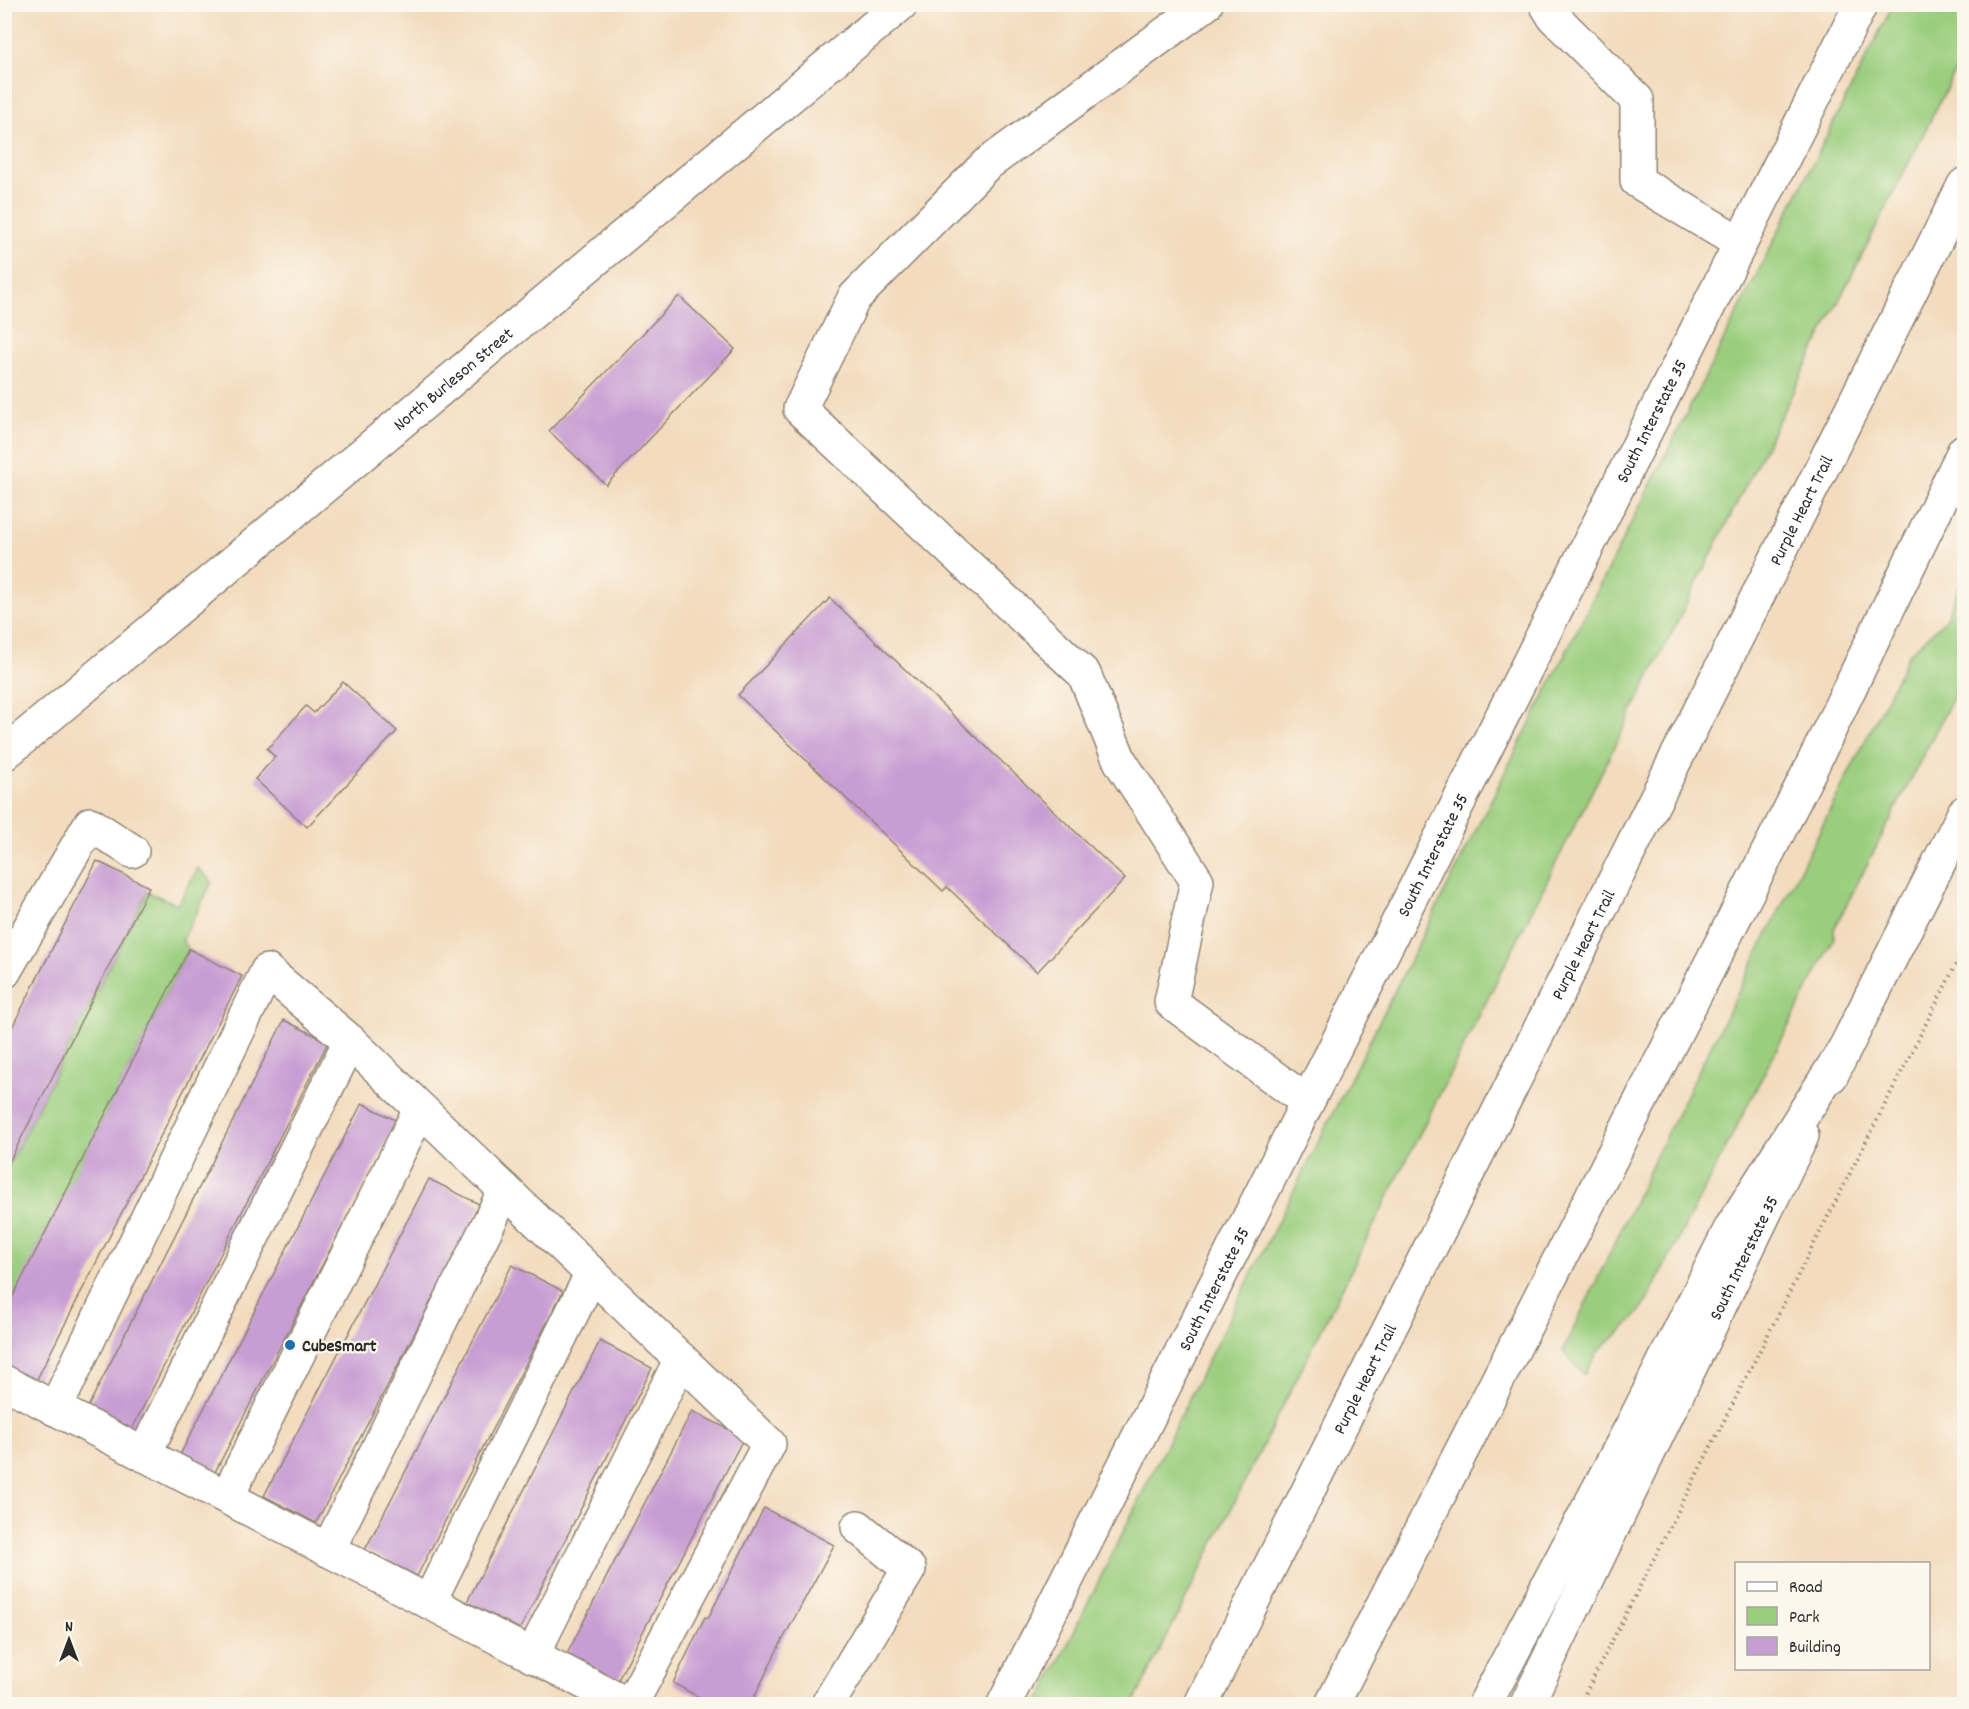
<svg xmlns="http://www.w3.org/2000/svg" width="1969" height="1709" font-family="Dekko,sans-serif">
  <rect width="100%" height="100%" fill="#fbf7ec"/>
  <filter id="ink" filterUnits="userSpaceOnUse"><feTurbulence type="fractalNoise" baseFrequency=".0167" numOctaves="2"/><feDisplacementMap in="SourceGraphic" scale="12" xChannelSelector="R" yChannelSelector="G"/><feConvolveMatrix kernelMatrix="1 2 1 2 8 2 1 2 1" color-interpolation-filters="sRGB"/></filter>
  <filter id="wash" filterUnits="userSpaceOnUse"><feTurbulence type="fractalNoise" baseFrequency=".008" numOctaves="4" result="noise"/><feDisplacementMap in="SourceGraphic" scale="24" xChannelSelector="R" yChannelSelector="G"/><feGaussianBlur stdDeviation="1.35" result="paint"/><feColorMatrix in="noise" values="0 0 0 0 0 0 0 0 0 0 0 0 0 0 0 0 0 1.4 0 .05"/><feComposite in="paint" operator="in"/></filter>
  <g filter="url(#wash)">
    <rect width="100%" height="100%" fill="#f3dbbe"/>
    <!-- green -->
    <path fill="#9acd7d" stroke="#627c54" stroke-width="1.5" d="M1893,5H1964V54L1820,338L1133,1704H1038L1204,1368Z
      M1964,575V676L1834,929V938L1645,1304L1633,1320L1597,1353L1585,1375L1563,1351L1666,1135L1909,654L1945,620Z
      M198,868L212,882L182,941L189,949L5,1314V1172L147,892L178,904Z"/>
    <g id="blocks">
      <!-- building -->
      <path fill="#c89dd3" d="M679,296L735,349L606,485L549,431Z
        M830,598L1125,879L1037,972L947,887L943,891L738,695Z
        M343,682L397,731L307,827L255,779L275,757L267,749L306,706L314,713Z
        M97,861L149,887L4,1172V1043Z
        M189,949L242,976L35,1383L4,1366V1314Z
        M284,1020L328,1042L132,1429L88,1407Z
        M362,1103L397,1121L215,1472L180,1455Z
        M429,1179L481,1205L316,1523L264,1496Z
        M512,1265L563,1291L417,1576L365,1550Z
        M600,1341L652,1368L520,1629L467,1602Z
        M692,1411L744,1437L618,1680L567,1654Z
        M764,1508L834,1545L776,1652L751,1704H711L673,1683L705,1617L708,1618Z"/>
    </g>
  </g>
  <g filter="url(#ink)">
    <use href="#blocks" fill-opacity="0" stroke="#8f8374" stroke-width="1.5"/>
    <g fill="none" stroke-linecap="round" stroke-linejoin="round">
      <!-- minor casing -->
      <g stroke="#8f8374" stroke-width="36">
        <g id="minor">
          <path d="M1206,4L986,165L854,298L800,409L1084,674L1120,761L1197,881L1171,1002L1306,1101"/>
          <path d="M1546,4L1554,17L1637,100V181L1740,243"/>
          <path id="s1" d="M4,754L901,4"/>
          <path d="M4,972L90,824L132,851"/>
          <path d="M4,1382L626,1704"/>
          <path d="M55,1409L267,971L350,1041L769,1444L631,1704"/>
          <path d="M144,1455L350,1041"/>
          <path d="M227,1497L420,1109"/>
          <path d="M328,1550L505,1190"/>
          <path d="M429,1602L592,1273"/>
          <path d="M532,1656L681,1359"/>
          <path d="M828,1704L909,1569L858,1527"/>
        </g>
      </g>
      <!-- major casing -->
      <g stroke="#8f8374" stroke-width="36">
        <g id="major">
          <path d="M1831,1076L1964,813"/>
          <path id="s2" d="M1004,1704L1861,4"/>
          <path id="s3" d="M1527,1704L1802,1136"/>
        </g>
      </g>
      <!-- highway casing -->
      <g stroke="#8f8374" stroke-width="36">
        <g id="highway">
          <path id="s4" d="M1201,1704L1964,185"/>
          <path d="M1332,1704L1810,770L1964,451"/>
          <path d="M1485,1704L1635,1420L1731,1228L1844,1050"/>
        </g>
      </g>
      <!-- path -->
      <path stroke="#8f8374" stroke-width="4" stroke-dasharray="1.5 4.5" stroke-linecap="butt" d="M1580,1704L1964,949"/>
      <!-- minor -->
      <use href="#minor" stroke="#fff" stroke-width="33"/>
      <!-- major -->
      <use href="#major" stroke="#fff" stroke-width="33"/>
      <!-- highway -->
      <use href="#highway" stroke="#fff" stroke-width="33"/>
    </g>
  </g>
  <!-- markers -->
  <circle fill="#1f6fb2" stroke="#fbf7ec" stroke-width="2" cx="290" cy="1345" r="6"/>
  <g text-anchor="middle" stroke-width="4.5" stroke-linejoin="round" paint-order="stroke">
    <!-- street labels -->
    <g font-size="18" fill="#2b2b2b" stroke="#fbf7ec">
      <text dy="6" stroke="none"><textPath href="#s1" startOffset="585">North Burleson Street</textPath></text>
      <text dy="6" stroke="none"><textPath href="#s2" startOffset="1437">South Interstate 35</textPath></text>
      <text dy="6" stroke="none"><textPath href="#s4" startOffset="1336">Purple Heart Trail</textPath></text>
      <text dy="6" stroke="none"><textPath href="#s2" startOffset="951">South Interstate 35</textPath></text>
      <text dy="6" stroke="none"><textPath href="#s4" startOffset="850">Purple Heart Trail</textPath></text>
      <text dy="6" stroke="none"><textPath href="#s3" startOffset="496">South Interstate 35</textPath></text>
      <text dy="6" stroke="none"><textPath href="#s2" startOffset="465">South Interstate 35</textPath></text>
      <text dy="6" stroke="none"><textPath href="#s4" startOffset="364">Purple Heart Trail</textPath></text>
    </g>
    <!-- poi labels -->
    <g font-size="18" font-weight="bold" fill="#2b2b2b" stroke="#fbf7ec" text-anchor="start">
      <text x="302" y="1351">CubeSmart</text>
    </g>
  </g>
  <!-- margin -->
  <rect width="1969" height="1709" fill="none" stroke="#fbf7ec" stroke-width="24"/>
  <!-- legend -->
  <rect x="1735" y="1562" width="195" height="108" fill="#fbf7ec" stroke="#a8a59f" stroke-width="1.5"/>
  <rect x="1747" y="1582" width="30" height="9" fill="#ffffff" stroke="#a8a59f" stroke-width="1.5"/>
  <text x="1789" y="1592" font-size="18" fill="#2b2b2b">Road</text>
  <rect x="1747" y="1607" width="30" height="18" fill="#9acd7d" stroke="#a8a59f" stroke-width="1.5"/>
  <text x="1789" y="1622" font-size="18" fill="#2b2b2b">Park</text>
  <rect x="1747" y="1637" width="30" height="18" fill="#c89dd3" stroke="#a8a59f" stroke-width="1.5"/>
  <text x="1789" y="1652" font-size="18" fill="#2b2b2b">Building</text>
  <!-- north arrow -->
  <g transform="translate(69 1640)" stroke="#fbf7ec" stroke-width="4.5" paint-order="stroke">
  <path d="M0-4.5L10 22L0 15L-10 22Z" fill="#2b2b2b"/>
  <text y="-9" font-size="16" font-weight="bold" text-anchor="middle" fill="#2b2b2b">N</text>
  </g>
</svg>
